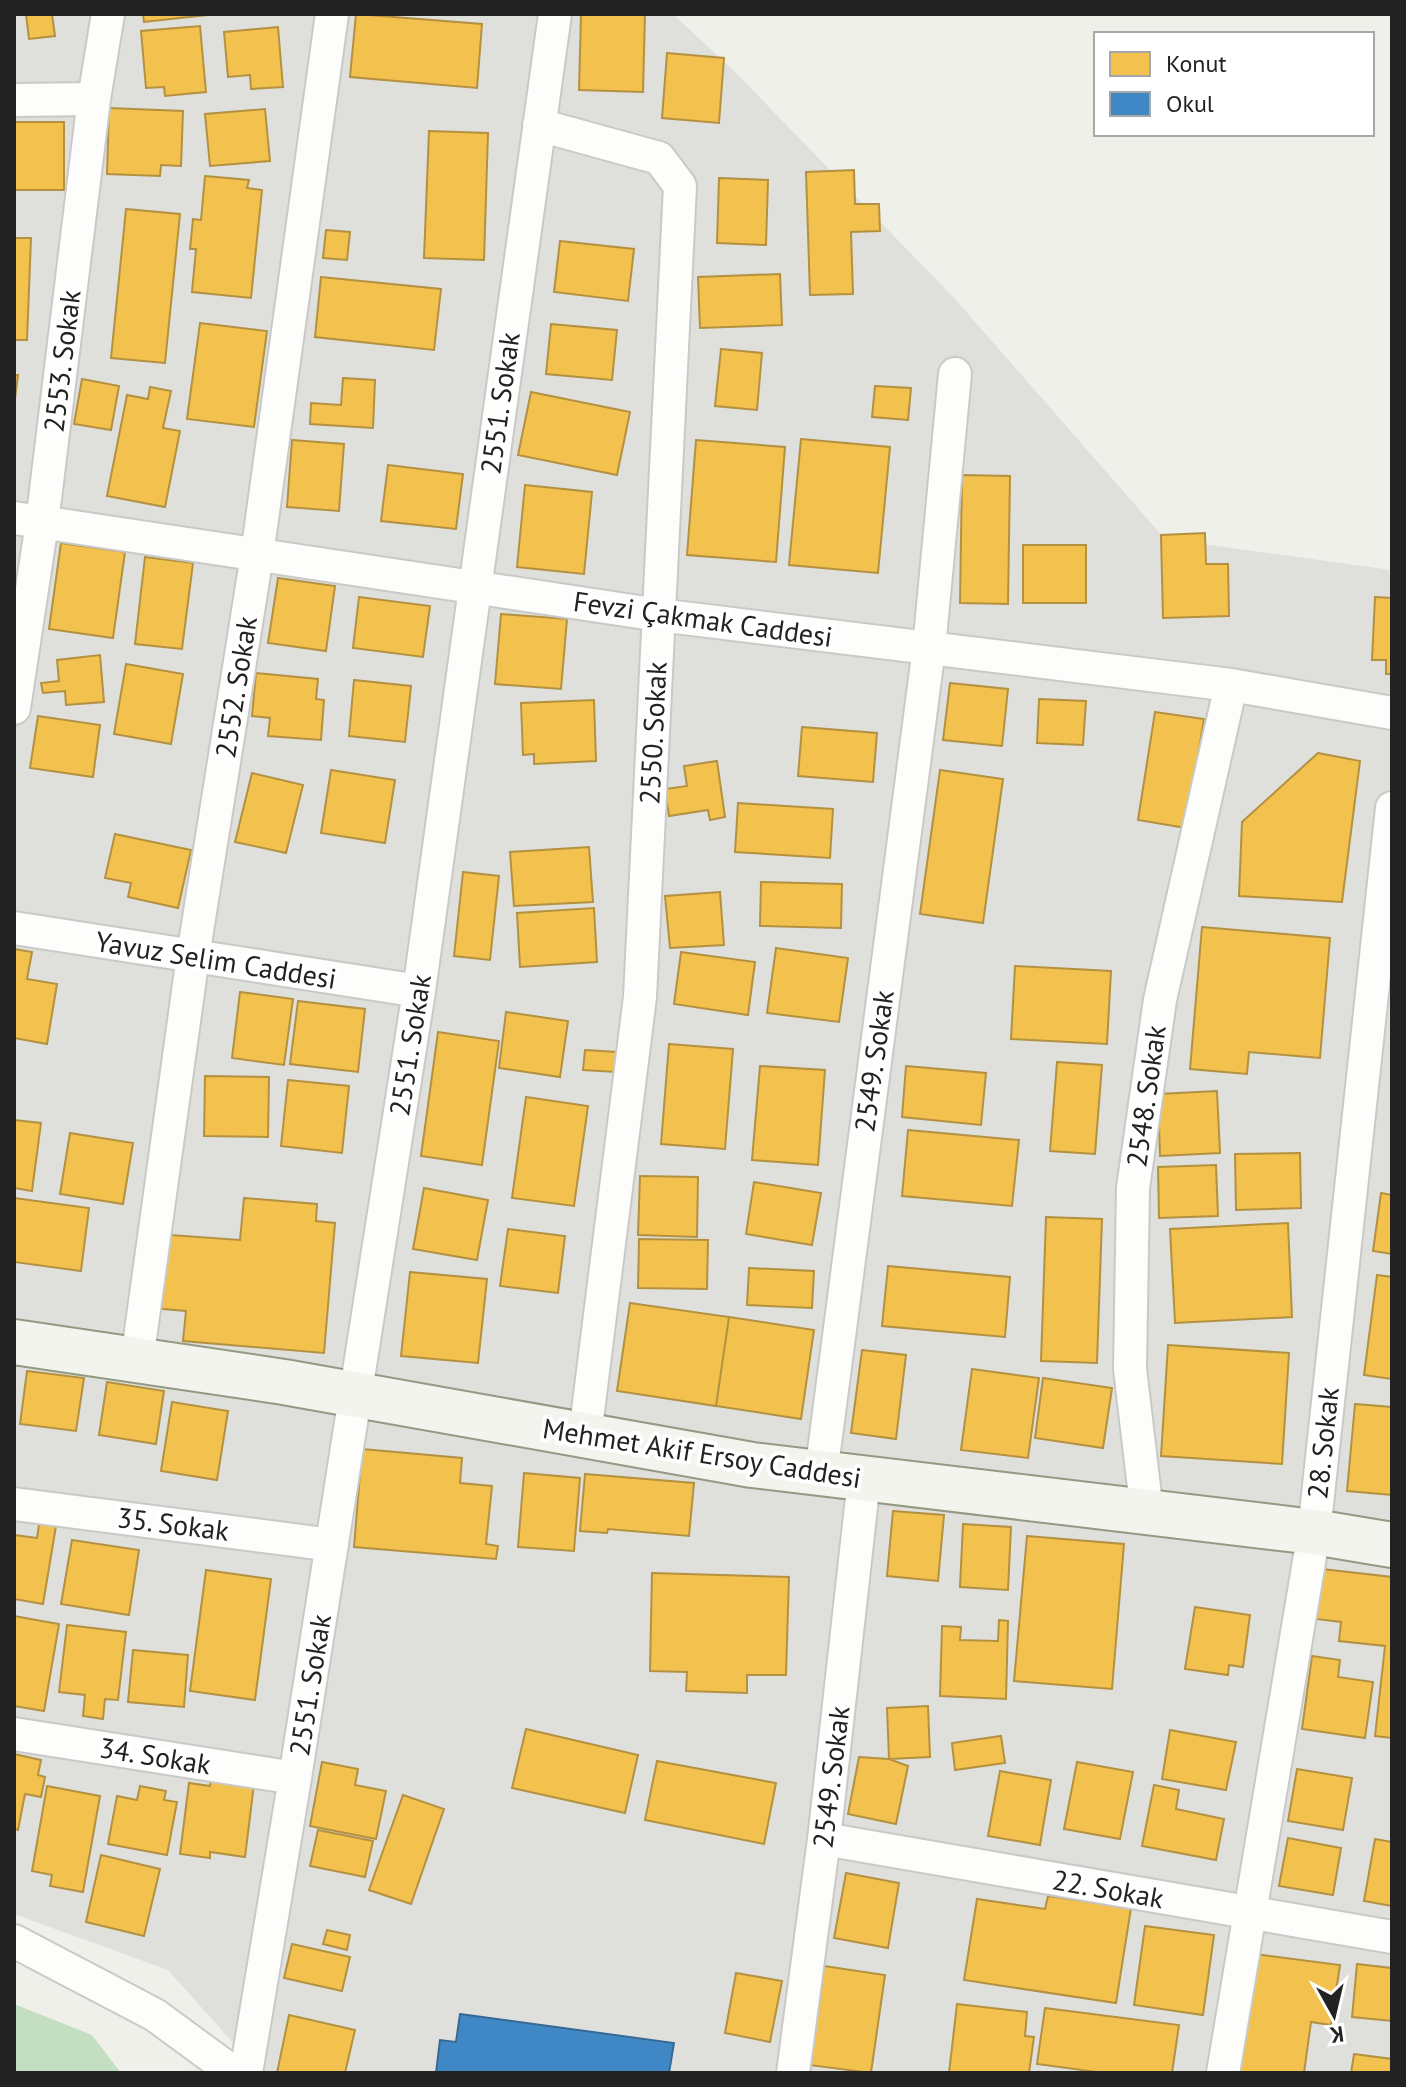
<svg xmlns="http://www.w3.org/2000/svg" width="1406" height="2087" font-family="'PT Sans',sans-serif">
  <rect width="100%" height="100%" fill="#f0f0eb"/>
  <!-- residential -->
  <path fill="#dfdfdc" d="M14,14H673L737,74L956,300L1165,539L1392,570V2073H260L168,1970L14,1914Z"/>
  <!-- forest -->
  <path fill="#c3dec1" d="M14,2004L92,2035L121,2073H14Z"/>
  <!-- homes -->
  <path fill="#f2c14e" stroke="#b49141" stroke-width="2" d="M26,14H52L55,36L29,39Z
    M143,14H207V15L144,22Z
    M356,14L482,24L477,88L350,77Z
    M581,14H645L643,92L579,90Z
    M200,26L206,92L165,96L164,87L146,88L141,31Z
    M278,27L283,87L251,89L250,75L228,77L224,32Z
    M667,53L724,58L719,123L662,118Z
    M109,108L183,111L181,166L161,165L160,176L107,174Z
    M265,109L270,161L210,166L205,114Z
    M14,122H64V190H14Z
    M429,131L488,133L484,260L424,258Z
    M854,170L855,204H879L880,231L851,232L853,294L810,295L806,172Z
    M205,176L249,180L247,188L262,190L251,298L192,292L196,249H190L193,219L201,220Z
    M719,178L768,180L766,245L717,243Z
    M126,209L180,214L165,363L111,358Z
    M326,230L350,232L347,260L323,258Z
    M14,238H31L27,340H14Z
    M560,241L634,249L628,301L554,292Z
    M780,274L782,325L700,328L698,277Z
    M321,277L441,289L434,350L315,337Z
    M200,323L267,331L254,427L187,419Z
    M551,324L617,330L612,380L546,374Z
    M721,349L762,353L757,410L715,406Z
    M14,375H18L14,407Z
    M343,378L375,380L373,428L310,424L311,403L341,405Z
    M82,379L119,386L111,430L74,424Z
    M875,386L911,388L908,420L872,417Z
    M150,387L171,391L163,428L180,431L165,507L107,496L127,395L148,399Z
    M531,392L630,412L617,475L518,455Z
    M801,439L890,447L878,573L789,565Z
    M292,440L344,444L339,511L287,507Z
    M696,440L785,447L776,562L687,555Z
    M388,465L463,474L456,529L381,521Z
    M962,475L1010,476L1008,604L960,603Z
    M525,485L592,492L584,574L517,567Z
    M1205,533L1206,564H1228L1229,616L1163,618L1161,535Z
    M61,543L125,552L113,638L49,629Z
    M1023,545H1086V603H1023Z
    M145,557L193,563L182,649L135,644Z
    M278,578L335,586L326,651L268,643Z
    M359,597L430,606L423,657L353,648Z
    M1375,597L1392,598V674H1386V660H1372Z
    M501,614L567,619L561,689L495,684Z
    M100,655L104,702L66,705L65,691L43,693L41,683L59,681L57,660Z
    M126,664L183,674L171,744L114,734Z
    M256,673L318,679L316,699L324,700L321,740L268,736L270,718L252,716Z
    M354,680L411,686L405,742L349,736Z
    M950,683L1008,689L1002,746L943,740Z
    M1039,699L1086,701L1083,745L1037,743Z
    M594,700L596,761L534,764V754L523,755L521,703Z
    M1155,712L1204,719L1186,828L1138,820Z
    M38,716L100,725L93,777L30,768Z
    M802,727L877,733L873,782L798,776Z
    M1318,753L1360,761L1342,902L1239,896L1242,822Z
    M717,761L725,817L710,820L708,810L669,816L665,789L687,786L684,766Z
    M331,770L395,780L385,843L321,833Z
    M940,770L1003,779L983,923L920,914Z
    M252,773L303,785L286,853L235,842Z
    M738,803L833,809L830,858L735,852Z
    M115,834L191,850L178,908L128,897L131,883L105,878Z
    M589,847L593,902L514,906L510,852Z
    M463,872L499,876L490,960L454,956Z
    M761,882L842,884L841,928L760,926Z
    M720,892L724,945L670,948L665,896Z
    M594,908L597,962L520,967L517,913Z
    M1202,927L1330,938L1320,1058L1249,1052L1247,1074L1190,1069Z
    M776,948L848,958L839,1022L767,1013Z
    M14,949L32,952L27,979L57,984L47,1044L14,1038Z
    M681,952L755,962L748,1015L674,1004Z
    M1015,966L1111,971L1107,1044L1011,1039Z
    M240,992L293,999L284,1065L232,1058Z
    M298,1001L365,1009L358,1072L290,1064Z
    M506,1012L568,1021L560,1077L499,1068Z
    M438,1032L499,1041L482,1165L421,1156Z
    M669,1044L733,1049L725,1149L661,1144Z
    M585,1050L617,1052L616,1072L583,1070Z
    M1057,1062L1102,1065L1095,1154L1050,1151Z
    M760,1066L825,1070L818,1165L752,1160Z
    M906,1066L986,1073L981,1125L902,1117Z
    M205,1076L269,1077L268,1137L204,1136Z
    M288,1080L349,1086L342,1153L281,1146Z
    M1217,1091L1220,1153L1160,1156L1158,1094Z
    M526,1097L588,1106L574,1206L512,1198Z
    M14,1120L41,1123L32,1191L14,1188Z
    M908,1130L1019,1140L1012,1206L902,1196Z
    M70,1133L133,1143L123,1204L60,1194Z
    M1300,1153L1301,1208L1236,1210L1235,1154Z
    M1216,1165L1218,1216L1159,1218L1158,1167Z
    M640,1176L698,1177L697,1237L638,1235Z
    M754,1182L821,1193L812,1245L746,1234Z
    M424,1188L488,1200L477,1260L413,1249Z
    M1381,1193L1392,1195V1254L1373,1251Z
    M14,1198L89,1208L81,1271L14,1262Z
    M244,1198L317,1204L316,1221L335,1223L324,1353L183,1341L186,1311L151,1308L157,1234L240,1240Z
    M1046,1217L1102,1219L1097,1363L1041,1361Z
    M1288,1223L1292,1317L1175,1323L1170,1229Z
    M508,1229L565,1236L558,1293L500,1286Z
    M639,1239L708,1240L707,1289L638,1288Z
    M888,1266L1010,1277L1005,1337L882,1326Z
    M749,1268L814,1271L812,1308L747,1305Z
    M410,1272L487,1279L478,1363L401,1356Z
    M1377,1275L1392,1277V1379L1364,1375Z
    M630,1303L729,1317L716,1406L617,1391Z
    M729,1317L814,1330L801,1419L716,1406Z
    M1168,1345L1289,1353L1282,1464L1161,1456Z
    M862,1350L906,1355L896,1439L851,1433Z
    M972,1369L1039,1378L1028,1458L961,1450Z
    M27,1371L84,1378L76,1431L20,1424Z
    M1043,1378L1112,1388L1103,1448L1035,1438Z
    M107,1382L164,1391L156,1444L99,1435Z
    M172,1402L228,1411L217,1480L161,1471Z
    M1355,1404L1392,1407V1495L1347,1491Z
    M362,1449L462,1458L460,1483L492,1486L486,1544L498,1546L496,1559L354,1547Z
    M524,1473L580,1478L574,1551L518,1547Z
    M585,1474L694,1483L689,1536L608,1529L607,1533L580,1531Z
    M893,1511L944,1515L938,1581L887,1576Z
    M40,1518L57,1520L43,1604L14,1599V1535L37,1538Z
    M963,1524L1011,1527L1008,1590L960,1587Z
    M1027,1536L1124,1544L1112,1689L1014,1681Z
    M72,1540L139,1550L129,1615L61,1604Z
    M1322,1569L1392,1577V1738L1375,1736L1385,1646L1339,1641L1341,1622L1316,1619Z
    M206,1570L271,1579L255,1700L190,1691Z
    M652,1573L789,1577L786,1675H747V1693L686,1691L687,1672L650,1671Z
    M1195,1607L1250,1615L1243,1667L1229,1665L1228,1675L1185,1669Z
    M14,1616L59,1624L44,1711L14,1706Z
    M999,1620L1008,1621L1006,1699L940,1696L942,1626L961,1627L960,1640L998,1641Z
    M67,1625L126,1632L118,1700L105,1699L103,1719L83,1716L85,1695L59,1692Z
    M133,1650L188,1655L184,1707L128,1702Z
    M1312,1656L1340,1660L1338,1677L1373,1682L1365,1738L1302,1729Z
    M928,1706L930,1757L889,1759L887,1708Z
    M526,1729L638,1755L625,1813L512,1788Z
    M1170,1730L1236,1742L1226,1790L1162,1779Z
    M1001,1736L1005,1763L955,1770L952,1743Z
    M14,1754L41,1760L38,1775L45,1777L41,1797L25,1794L18,1830L14,1829Z
    M859,1757L889,1759L908,1766L896,1824L848,1814Z
    M657,1761L776,1783L764,1844L645,1820Z
    M322,1762L358,1769L355,1785L386,1791L376,1839L310,1826Z
    M1077,1762L1133,1772L1120,1839L1064,1829Z
    M1297,1769L1352,1778L1343,1830L1288,1821Z
    M212,1771L255,1776L245,1857L210,1852V1858L180,1854L189,1783L210,1786Z
    M1000,1771L1051,1780L1040,1845L988,1836Z
    M1154,1785L1179,1790L1176,1809L1224,1819L1216,1860L1142,1846Z
    M47,1786L100,1796L83,1892L50,1886L52,1875L32,1871Z
    M140,1786L166,1791L164,1800L177,1802L167,1855L108,1844L117,1796L137,1800Z
    M403,1795L444,1809L411,1904L369,1890Z
    M318,1830L373,1841L365,1877L310,1866Z
    M1288,1838L1341,1848L1333,1895L1279,1886Z
    M1375,1839L1392,1842V1906L1364,1901Z
    M101,1855L160,1869L144,1936L86,1922Z
    M846,1873L899,1883L888,1948L834,1938Z
    M1048,1896L1131,1908L1116,2003L964,1980L977,1899L1045,1909Z
    M1145,1926L1214,1935L1203,2015L1134,2005Z
    M327,1930L350,1935L347,1950L323,1944Z
    M292,1944L350,1957L342,1991L284,1978Z
    M1255,1954L1340,1965L1331,2025L1311,2022L1304,2073H1239Z
    M1357,1964L1392,1968V2021L1352,2017Z
    M824,1966L885,1975L871,2073L809,2065Z
    M736,1973L782,1981L770,2042L725,2033Z
    M957,2004L1027,2012L1025,2036L1034,2037L1029,2073H949Z
    M1045,2008L1179,2025L1172,2073H1104L1037,2064Z
    M289,2015L355,2030L345,2073H277Z
    M1354,2054L1392,2059V2073H1351Z"/>
  <!-- schools -->
  <path fill="#3f88c5" stroke="#366994" stroke-width="2" d="M460,2014L674,2043L669,2073H436L440,2040L456,2042Z"/>
  <g fill="none" stroke-linecap="round" stroke-linejoin="round">
    <!-- street casing -->
    <g stroke="#c9c9c7" stroke-width="36">
      <path id="street" d="M14,100L94,99
        M539,125L659,158L680,186L640,997L585,1435
        M14,518L659,615L1231,685L1392,713
        M14,708L42,523L94,99L108,14
        M14,928L419,991
        M137,1360L193,956L257,555L332,14
        M821,1474L929,648L955,374
        M14,1504L332,1545
        M1147,1513L1130,1369L1133,1188L1160,1000L1231,685
        M14,1734L295,1778
        M824,1839L1392,1937
        M14,1941L155,2015L234,2073
        M246,2073L295,1778L419,991L555,14
        M793,2073L824,1839L864,1480
        M1223,2073L1314,1532L1392,808"/>
    </g>
    <!-- secondary casing -->
    <g stroke="#929b82" stroke-width="48">
      <path id="secondary" d="M14,1342L284,1382L752,1465L1314,1532L1392,1545"/>
    </g>
    <!-- street -->
    <use href="#street" stroke="#fdfdfc" stroke-width="32"/>
    <!-- secondary -->
    <use href="#secondary" stroke="#f2f4ed" stroke-width="44"/>
  </g>
  <g text-anchor="middle" stroke-width="8" stroke-linejoin="round" paint-order="stroke">
    <!-- street labels -->
    <g font-size="28" fill="#222" stroke="#fff">
      <text transform="translate(62 361) rotate(-83)" y="10">2553. Sokak</text>
      <text transform="translate(500 403) rotate(-82)" y="10">2551. Sokak</text>
      <text transform="translate(703 619) rotate(8)" y="10">Fevzi Çakmak Caddesi</text>
      <text transform="translate(236 687) rotate(-81)" y="10">2552. Sokak</text>
      <text transform="translate(653 733) rotate(-87)" y="10">2550. Sokak</text>
      <text transform="translate(216 960) rotate(9)" y="10">Yavuz Selim Caddesi</text>
      <text transform="translate(410 1045) rotate(-81)" y="10">2551. Sokak</text>
      <text transform="translate(874 1061) rotate(-82)" y="10">2549. Sokak</text>
      <text transform="translate(1146 1096) rotate(-82)" y="10">2548. Sokak</text>
      <text transform="translate(1323 1443) rotate(-84)" y="10">28. Sokak</text>
      <text transform="translate(702 1453) rotate(9)" y="10">Mehmet Akif Ersoy Caddesi</text>
      <text transform="translate(173 1524) rotate(7)" y="10">35. Sokak</text>
      <text transform="translate(310 1685) rotate(-81)" y="10">2551. Sokak</text>
      <text transform="translate(155 1756) rotate(9)" y="10">34. Sokak</text>
      <text transform="translate(831 1777) rotate(-83)" y="10">2549. Sokak</text>
      <text transform="translate(1108 1889) rotate(10)" y="10">22. Sokak</text>
    </g>
  </g>
  <!-- border -->
  <rect width="1406" height="2087" fill="none" stroke="#222222" stroke-width="32"/>
  <!-- legend -->
  <rect x="1094" y="32" width="280" height="104" fill="#ffffff" stroke="#a7a7a7" stroke-width="2"/>
  <rect x="1110" y="52" width="40" height="24" fill="#f2c14e" stroke="#a7a7a7" stroke-width="2"/>
  <text x="1166" y="72" font-size="24" fill="#222222">Konut</text>
  <rect x="1110" y="92" width="40" height="24" fill="#3f88c5" stroke="#a7a7a7" stroke-width="2"/>
  <text x="1166" y="112" font-size="24" fill="#222222">Okul</text>
  <!-- north arrow -->
  <g transform="translate(1334 2015) rotate(172)" stroke="#ffffff" stroke-width="6" paint-order="stroke">
  <path d="M0-6L14 30L0 20L-14 30Z" fill="#222222"/>
  <text y="-12" font-size="22" font-weight="bold" text-anchor="middle" fill="#222222">K</text>
  </g>
</svg>
